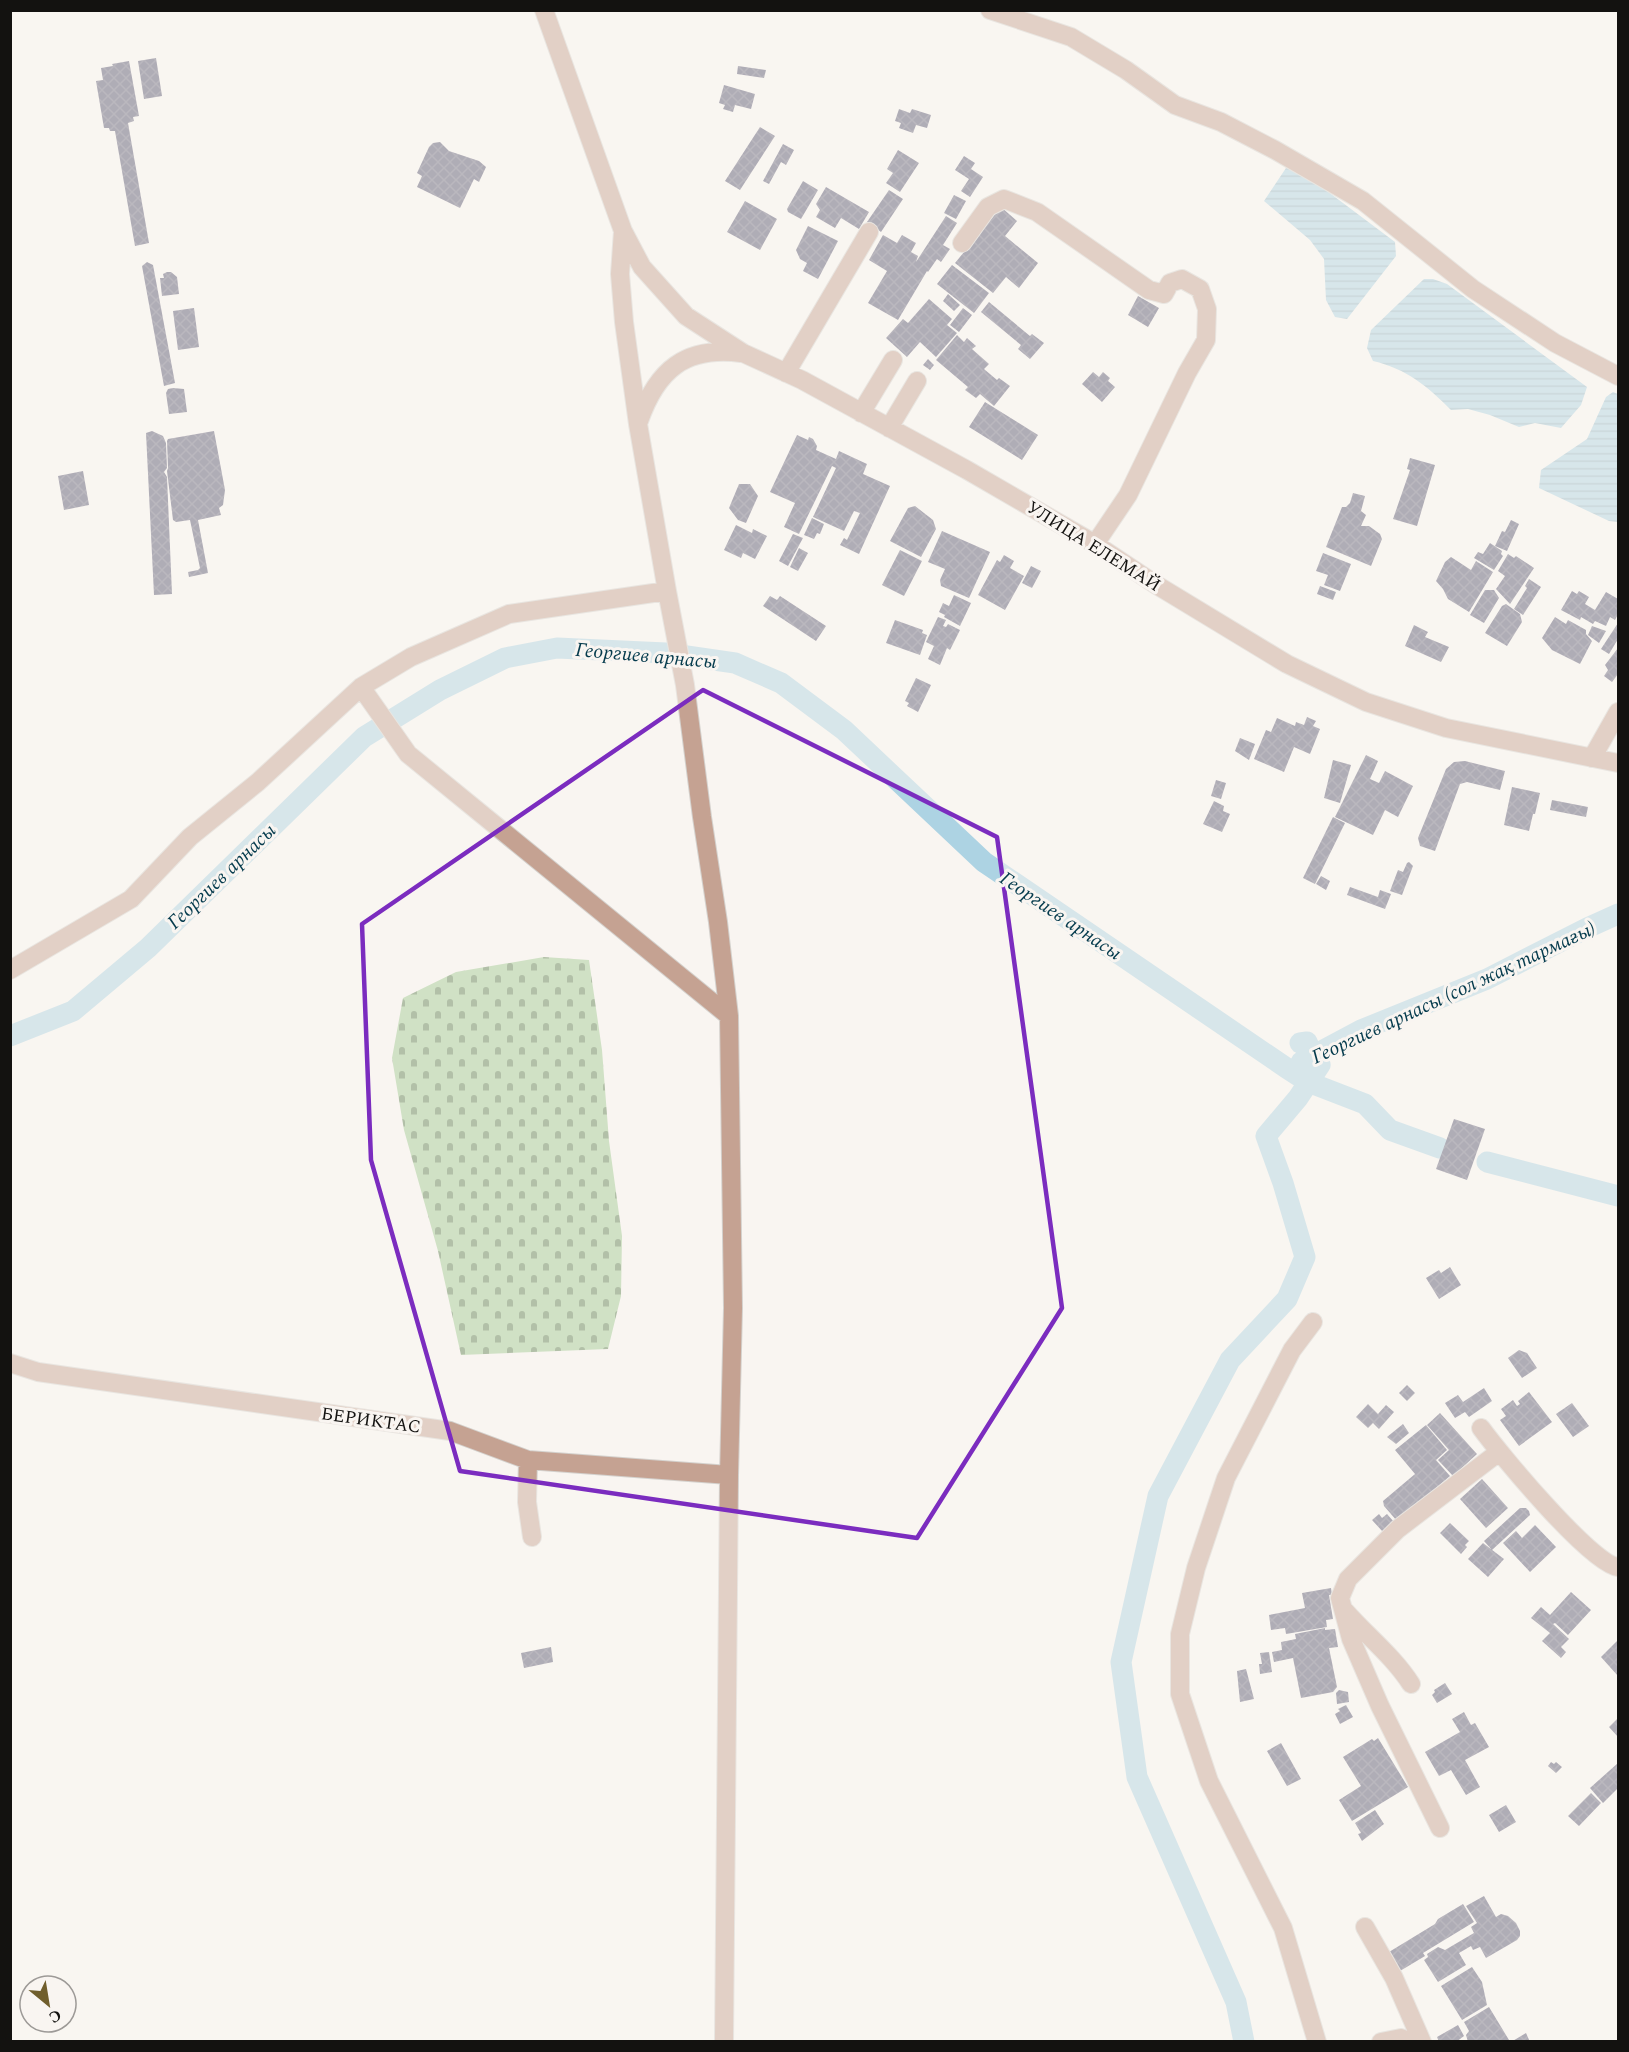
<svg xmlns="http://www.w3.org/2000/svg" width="1629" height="2052" font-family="Spectral,serif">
  <defs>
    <pattern id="cemetery-stones" width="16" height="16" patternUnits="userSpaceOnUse" patternTransform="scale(1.5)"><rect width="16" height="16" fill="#d0e1c5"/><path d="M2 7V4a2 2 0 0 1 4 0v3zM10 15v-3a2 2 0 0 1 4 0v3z" fill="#b2c0a8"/></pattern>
    <pattern id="water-rules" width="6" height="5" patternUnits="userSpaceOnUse" patternTransform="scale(1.5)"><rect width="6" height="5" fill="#add3e3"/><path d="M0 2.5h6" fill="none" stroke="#94b4c2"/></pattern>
    <pattern id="building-cross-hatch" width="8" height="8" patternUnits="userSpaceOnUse" patternTransform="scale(1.5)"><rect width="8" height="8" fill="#565470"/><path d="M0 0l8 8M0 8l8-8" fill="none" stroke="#6e6d82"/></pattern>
  </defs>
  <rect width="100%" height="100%" fill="#f9f5f1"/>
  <!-- cemetery -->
  <path fill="url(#cemetery-stones)" d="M544,957L589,960L602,1050L609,1141L622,1236L621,1296L608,1349L461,1355L438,1251L404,1130L392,1058L403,998L456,972Z"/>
  <!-- water -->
  <path fill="url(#water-rules)" d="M1286,168L1303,173L1395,242L1396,256L1347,319L1335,317L1326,300L1324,259L1310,240L1264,201Z
    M1424,279H1433L1447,284L1587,387L1581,405L1561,428L1535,423L1519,427L1490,415L1468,409L1451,410C1427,386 1407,369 1373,361L1367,348L1371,330Z
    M1613,392L1618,394V522L1609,521L1539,488L1541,470L1587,439L1606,397Z"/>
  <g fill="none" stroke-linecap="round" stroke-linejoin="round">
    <!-- canal -->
    <path stroke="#add3e3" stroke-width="21" d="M10,1036L73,1011L148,948L364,737L440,690L505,658L557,648L666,653L735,663L781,683L844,730L984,862L1288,1069L1308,1082L1365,1104L1390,1130L1440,1148
      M1301,1062L1361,1030L1487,979L1587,928L1618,914
      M1487,1162L1618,1196
      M1244,2042L1236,2002L1137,1777L1121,1662L1158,1496L1230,1360L1287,1299L1305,1257L1283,1183L1266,1136L1298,1098L1320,1065L1313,1056L1307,1042L1300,1043"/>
  </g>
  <!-- building -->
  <path fill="url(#building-cross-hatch)" d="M156,58L162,96L144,99L138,61Z
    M129,61L139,116L133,117L134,121L128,123L149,243L135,246L115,131H110L109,128H104L96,81L103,80L101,68L113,66L112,64Z
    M738,66L766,70L764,78L737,74Z
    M724,85L755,94L751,109L735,105L733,112L723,109L725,105L719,103Z
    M899,109L910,113L912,109L931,115L927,128L916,125L913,133L899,128L901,123L895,121Z
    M760,127L775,136L740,190L725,181Z
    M440,142L449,151L479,161L486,167L479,182L474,179L460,208L417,187L422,176L417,173L429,147L433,143Z
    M783,144L794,150L786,165L781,162L769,184L763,181Z
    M898,150L919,163L900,192L886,183L893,173L887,169Z
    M964,156L975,163L971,169L983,177L970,197L961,191L969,179L955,170Z
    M803,181L818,190L801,219L788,212L787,209Z
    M826,187L869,212L859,229L841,218L835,228L816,217L820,210L816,204Z
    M889,190L903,199L881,232L867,222Z
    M954,195L966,201L956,219L944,213Z
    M745,201L777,219L760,250L727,232Z
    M1001,207L1017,221L1005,236L1038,263L1019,288L1006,277L993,293L955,263Z
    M946,216L957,223L943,245L950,249L941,262L937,259L928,272L927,271L898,320L868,303L887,271L869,260L883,235L897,243L902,235L916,243L911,252L918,256L916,262Z
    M808,226L838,241L818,279L803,271L807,263L800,259L796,250Z
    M147,262L153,265L175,383L164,386L142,266Z
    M952,265L989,293L974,313L937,284Z
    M167,272H171L177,277L179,294L162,296L160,278H164L163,274Z
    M948,294L960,305L954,311L943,301Z
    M1138,296L1159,308L1148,327L1128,315Z
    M929,299L952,319L947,325L957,333L936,357L920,342L907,357L886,338L903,319L908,323Z
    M989,302L1030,336L1032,334L1044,343L1030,359L1018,349L1021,345L981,312Z
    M194,308L199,347L178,350L173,311Z
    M963,308L972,315L959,332L950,325Z
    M957,335L964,342L967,338L976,346L972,349L989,364L984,369L997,380L999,378L1010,386L994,406L980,394L976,398L965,390L968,387L936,360Z
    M928,359L934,365L930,370L923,365Z
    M1093,372L1099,377L1103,372L1110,378L1108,381L1115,387L1102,402L1082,384Z
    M173,388L184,389L187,412L169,414L166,393L168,389Z
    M985,402L1038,435L1022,460L969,427Z
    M152,431L163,436L166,443L167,468L164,472L167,477L172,594L154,595L146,433Z
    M214,431L225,490L223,505L219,508L221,515L198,520L208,573L189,577L188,572L198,570L200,568L190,520L176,522L173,520L167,471L168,468L167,441L168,439Z
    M797,435L808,440L809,437L813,439L817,446L816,450L836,459L839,451L867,464L863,474L890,486L859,554L840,545L844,538L847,540L860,513L854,511L844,531L813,517L836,468L832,466L799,534L784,527L795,503L770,492Z
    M1410,458L1435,465L1417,526L1393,519L1410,470L1407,469Z
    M83,471L89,505L64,510L58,476Z
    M739,484H750L758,496L746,523L738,520L729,508Z
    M1353,493L1365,496L1361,511L1366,515L1361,526H1369L1380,534L1382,539L1371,566L1326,547L1342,507H1346L1350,503Z
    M915,506L933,520L936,529L921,557L890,541L908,508Z
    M812,518L824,524L820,534L817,533L814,539L804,535Z
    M1511,520L1519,524L1507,551L1495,546L1502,531L1505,532Z
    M736,525L752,533L753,529L767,536L755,559L743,553L741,558L724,550Z
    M942,531L990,552L969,598L941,586L940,580L945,569L928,562Z
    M793,534L803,538L788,566L779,561Z
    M1490,543L1502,551L1501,554L1503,556L1494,570L1474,558L1478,552L1483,554Z
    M799,548L808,553L798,571L790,567Z
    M900,550L922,561L904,596L882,585Z
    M1323,553L1351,564L1340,591L1324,585L1328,575L1316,571Z
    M1508,554L1514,558L1516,556L1534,568L1510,604L1496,589L1505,576L1498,571Z
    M1004,555L1014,561L1010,568L1024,576L1005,610L978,595L997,560L1000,562Z
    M1451,557L1471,570L1476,561L1493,572L1469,612L1448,599L1443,589L1436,581L1445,562Z
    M1031,566L1041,571L1032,588L1022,583Z
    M1529,579L1541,587L1523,615L1514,609L1527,588L1525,586Z
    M1320,586L1336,592L1333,600L1317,594Z
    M1485,590H1494L1499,598L1484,623L1470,615Z
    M1572,591L1577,594L1579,591L1589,597L1585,604L1595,610L1606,592L1618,599V614L1615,620L1610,617L1606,626L1595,621L1593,624L1581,617L1580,620L1561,610Z
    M954,595L971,603L960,626L944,617L945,615L939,612L943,603L949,606Z
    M770,596L777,600L780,596L826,626L816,641L763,606Z
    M1506,604L1520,614L1522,622L1507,646L1485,633L1502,606Z
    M938,617L946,620L943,626L946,627L948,624L960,630L950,650L947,648L940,665L928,659L934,646L926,642Z
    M1555,617L1566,624L1568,620L1586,630V634L1592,641L1580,664L1552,650L1542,638Z
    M895,620L923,630L922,633L927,635L920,655L886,643Z
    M1618,623V639L1609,654L1601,649Z
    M1414,625L1428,632L1425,637L1449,647L1441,662L1405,646Z
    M1592,626L1606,631L1599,643L1588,635Z
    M1618,648V674L1612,682L1604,676L1608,670L1605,665Z
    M916,678L931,685L918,712L907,706L909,703L905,701Z
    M1307,717L1316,721L1313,726L1320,729L1310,754L1294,747L1284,772L1254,759L1266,730L1271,732L1277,718L1295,726L1296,722L1304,725Z
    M1240,738L1255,744L1249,760L1235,751Z
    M1366,755L1378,761L1370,779L1379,783L1385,771L1413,786L1398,817L1385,810L1373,835L1335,817Z
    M1333,760L1351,765L1340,803L1324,798Z
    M1465,761L1505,771L1500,790L1467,782L1460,784L1435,851L1420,846L1418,838L1446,769L1454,762Z
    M1216,780L1226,783L1221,799L1211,796Z
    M1512,787L1540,793L1535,814H1533L1529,831L1504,825Z
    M1552,800L1588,807L1586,817L1550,810Z
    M1214,801L1224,806L1223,811L1230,814L1222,832L1203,824Z
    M1333,817L1345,823L1315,884L1303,878Z
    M1409,862L1413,866L1402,895L1390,891L1398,870L1403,872L1407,863Z
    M1321,876L1330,881L1326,890L1316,884Z
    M1350,887L1378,897L1380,890L1391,894L1385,909L1347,895Z
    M1454,1119L1485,1129L1467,1180L1436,1169Z
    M1450,1267L1461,1285L1439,1299L1426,1278L1439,1270L1441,1273Z
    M1519,1350L1527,1353L1537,1368L1522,1378L1508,1358Z
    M1407,1385L1415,1393L1407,1401L1399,1393Z
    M1484,1388L1492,1401L1469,1417L1465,1412L1455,1418L1445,1403L1458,1395L1463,1402Z
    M1529,1392L1552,1422L1519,1446L1500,1420L1506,1416L1501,1409L1513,1400L1517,1406L1520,1404L1518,1401Z
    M1572,1403L1589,1426L1573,1437L1556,1414Z
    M1368,1404L1378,1414L1386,1405L1394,1412L1379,1429L1373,1423L1368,1428L1356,1417Z
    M1440,1413L1477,1454L1453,1476L1438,1460L1449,1450L1427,1425Z
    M1403,1424L1409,1433L1396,1444L1387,1437Z
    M1426,1425L1447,1450L1436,1460L1450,1476L1397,1521L1384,1506L1383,1501L1415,1474L1395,1450Z
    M1482,1479L1508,1508L1486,1528L1460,1499Z
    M1520,1508H1526L1529,1511L1530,1515L1492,1550L1484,1541Z
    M1379,1514L1382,1518L1387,1514L1394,1522L1383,1532L1372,1520Z
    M1450,1523L1469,1541L1465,1545L1467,1547L1461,1554L1440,1533Z
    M1535,1525L1556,1547L1530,1572L1503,1543L1516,1531L1522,1538Z
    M1483,1543L1504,1559L1488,1577L1468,1559Z
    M1331,1588L1332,1595H1329L1333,1619L1326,1620L1327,1627L1286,1634L1285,1628L1271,1630L1269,1615L1305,1608L1302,1593Z
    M1571,1592L1591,1610L1568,1635L1555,1623L1553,1624L1569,1639L1561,1647L1566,1652L1561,1658L1542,1641L1550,1633L1531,1618L1541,1607L1550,1615Z
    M1325,1628V1630L1335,1629L1338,1647L1329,1648L1337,1687L1333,1692L1301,1698L1293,1658L1274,1662L1272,1652L1282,1650L1281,1642L1296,1639L1295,1634Z
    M1618,1640V1676L1601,1657Z
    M551,1647L553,1662L524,1668L521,1653Z
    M1269,1652L1272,1672L1260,1674L1259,1664H1262L1260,1653Z
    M1246,1669L1254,1699L1240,1702L1237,1671Z
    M1445,1683L1452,1694L1437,1703L1432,1695L1435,1692L1434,1690Z
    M1339,1690L1348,1692L1349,1702L1337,1704L1336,1693Z
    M1346,1705L1353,1717L1340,1724L1335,1714L1340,1711L1338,1709Z
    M1464,1712L1471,1725L1475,1723L1489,1747L1465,1760L1480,1787L1466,1795L1451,1770L1439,1776L1425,1752L1460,1732L1452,1719Z
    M1618,1718V1737L1609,1727Z
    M1378,1738L1408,1787L1352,1821L1339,1800L1361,1786L1343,1757L1372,1739L1374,1741Z
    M1281,1743L1301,1779L1287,1786L1267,1751Z
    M1551,1762L1554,1764L1556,1762L1562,1767L1556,1773L1548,1766Z
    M1618,1763V1788L1603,1803L1590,1788Z
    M1591,1793L1601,1803L1579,1826L1568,1816Z
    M1506,1805L1516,1822L1499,1832L1489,1815Z
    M1375,1810L1384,1824L1362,1841L1358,1834L1361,1833L1355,1823Z
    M1484,1896L1496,1917L1501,1914L1508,1916L1516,1923L1520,1931V1936L1517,1940L1486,1958L1480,1947L1473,1950L1471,1946L1459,1953L1466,1965L1438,1982L1424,1960L1428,1957L1427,1954L1438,1947L1445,1950L1474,1933L1471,1927L1477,1923L1466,1906Z
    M1463,1904L1474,1922L1423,1953L1425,1956L1400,1971L1389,1952L1435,1924L1438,1919Z
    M1472,1967L1482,1982L1487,2005L1462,2020L1441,1986Z
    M1489,2007L1509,2040L1468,2042L1466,2035L1469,2031L1464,2022Z
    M1458,2025L1464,2036L1456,2042H1439L1437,2037Z
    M1526,2033L1530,2042H1511Z"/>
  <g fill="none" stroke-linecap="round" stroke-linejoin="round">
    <!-- minor casing -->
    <g stroke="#d4d1cd" stroke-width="20">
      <path id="minor" d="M544,10L623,231L620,274L624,322L638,424L667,591L685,685L702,817L718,922L729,1016L733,1308L729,1475L724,2042
        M990,10L1071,37L1126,70L1175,105L1221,122L1275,150L1363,201L1473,289L1555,343L1618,376
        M623,231L642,267L686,316L743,353L802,380L967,470L1095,544L1155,584L1287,664L1366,702L1446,728L1618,763
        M962,243L988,207L1004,199L1037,212L1149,290L1164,294L1170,283L1182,279L1200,289L1207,309L1206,340L1187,373L1128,495L1095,544
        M786,373L869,232
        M861,413L893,360
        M639,421C657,370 685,346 741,353
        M889,428L917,381
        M361,687L408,754L729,1016
        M1592,758L1618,712
        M10,970L131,899L190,837L258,782L361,687L411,657L509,614L667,591
        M1313,1322L1292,1350L1226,1478L1196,1568L1180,1634V1694L1209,1781L1283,1928L1317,2042
        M10,1363L38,1372L450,1431L528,1460L729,1475
        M1481,1428C1500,1454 1591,1564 1618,1567
        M528,1460L527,1502L532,1537
        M1345,1611C1367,1636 1393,1656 1411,1684
        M1440,1828L1380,1706L1351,1639L1340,1598L1348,1579L1398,1529L1499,1452
        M1365,1927L1394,1978L1422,2042
        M1381,2042L1401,2038L1411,2042"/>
    </g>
    <!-- minor -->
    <use href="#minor" stroke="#c5a292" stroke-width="18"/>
  </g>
  <!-- marked area -->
  <path d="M0 0H1629V2052H0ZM703,690L997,837L1062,1308L917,1538L460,1471L371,1160L362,924Z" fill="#f9f5f1" fill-opacity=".55" fill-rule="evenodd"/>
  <path fill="none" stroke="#7b2cbf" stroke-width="4.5" stroke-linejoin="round" d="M703,690L997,837L1062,1308L917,1538L460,1471L371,1160L362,924Z"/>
  <g text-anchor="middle" stroke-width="6" stroke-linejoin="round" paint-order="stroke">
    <!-- street labels -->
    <g font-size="18" fill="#131210" stroke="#f9f5f1">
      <text transform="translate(1094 546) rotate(32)" y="6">УЛИЦА ЕЛЕМАЙ</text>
      <text transform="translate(371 1420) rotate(8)" y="6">БЕРИКТАС</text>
    </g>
    <!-- water labels -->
    <g font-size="20" font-style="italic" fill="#053b4d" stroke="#f9f5f1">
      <text transform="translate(646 655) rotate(5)" y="7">Георгиев арнасы</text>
      <text transform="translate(221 876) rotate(-44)" y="7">Георгиев арнасы</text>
      <text transform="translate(1061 915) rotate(34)" y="7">Георгиев арнасы</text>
      <text transform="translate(1453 992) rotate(-25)" y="7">Георгиев арнасы (сол жақ тармағы)</text>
    </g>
  </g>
  <!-- border -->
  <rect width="1629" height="2052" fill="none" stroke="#131210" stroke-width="24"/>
  <!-- north arrow -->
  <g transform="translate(48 2004) rotate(150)"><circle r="28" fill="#f9f5f1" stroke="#9d9a97" stroke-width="1.5"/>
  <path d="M0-4.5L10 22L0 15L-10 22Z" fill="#705e2c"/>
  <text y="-9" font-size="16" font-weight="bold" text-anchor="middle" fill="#131210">С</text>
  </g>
</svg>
